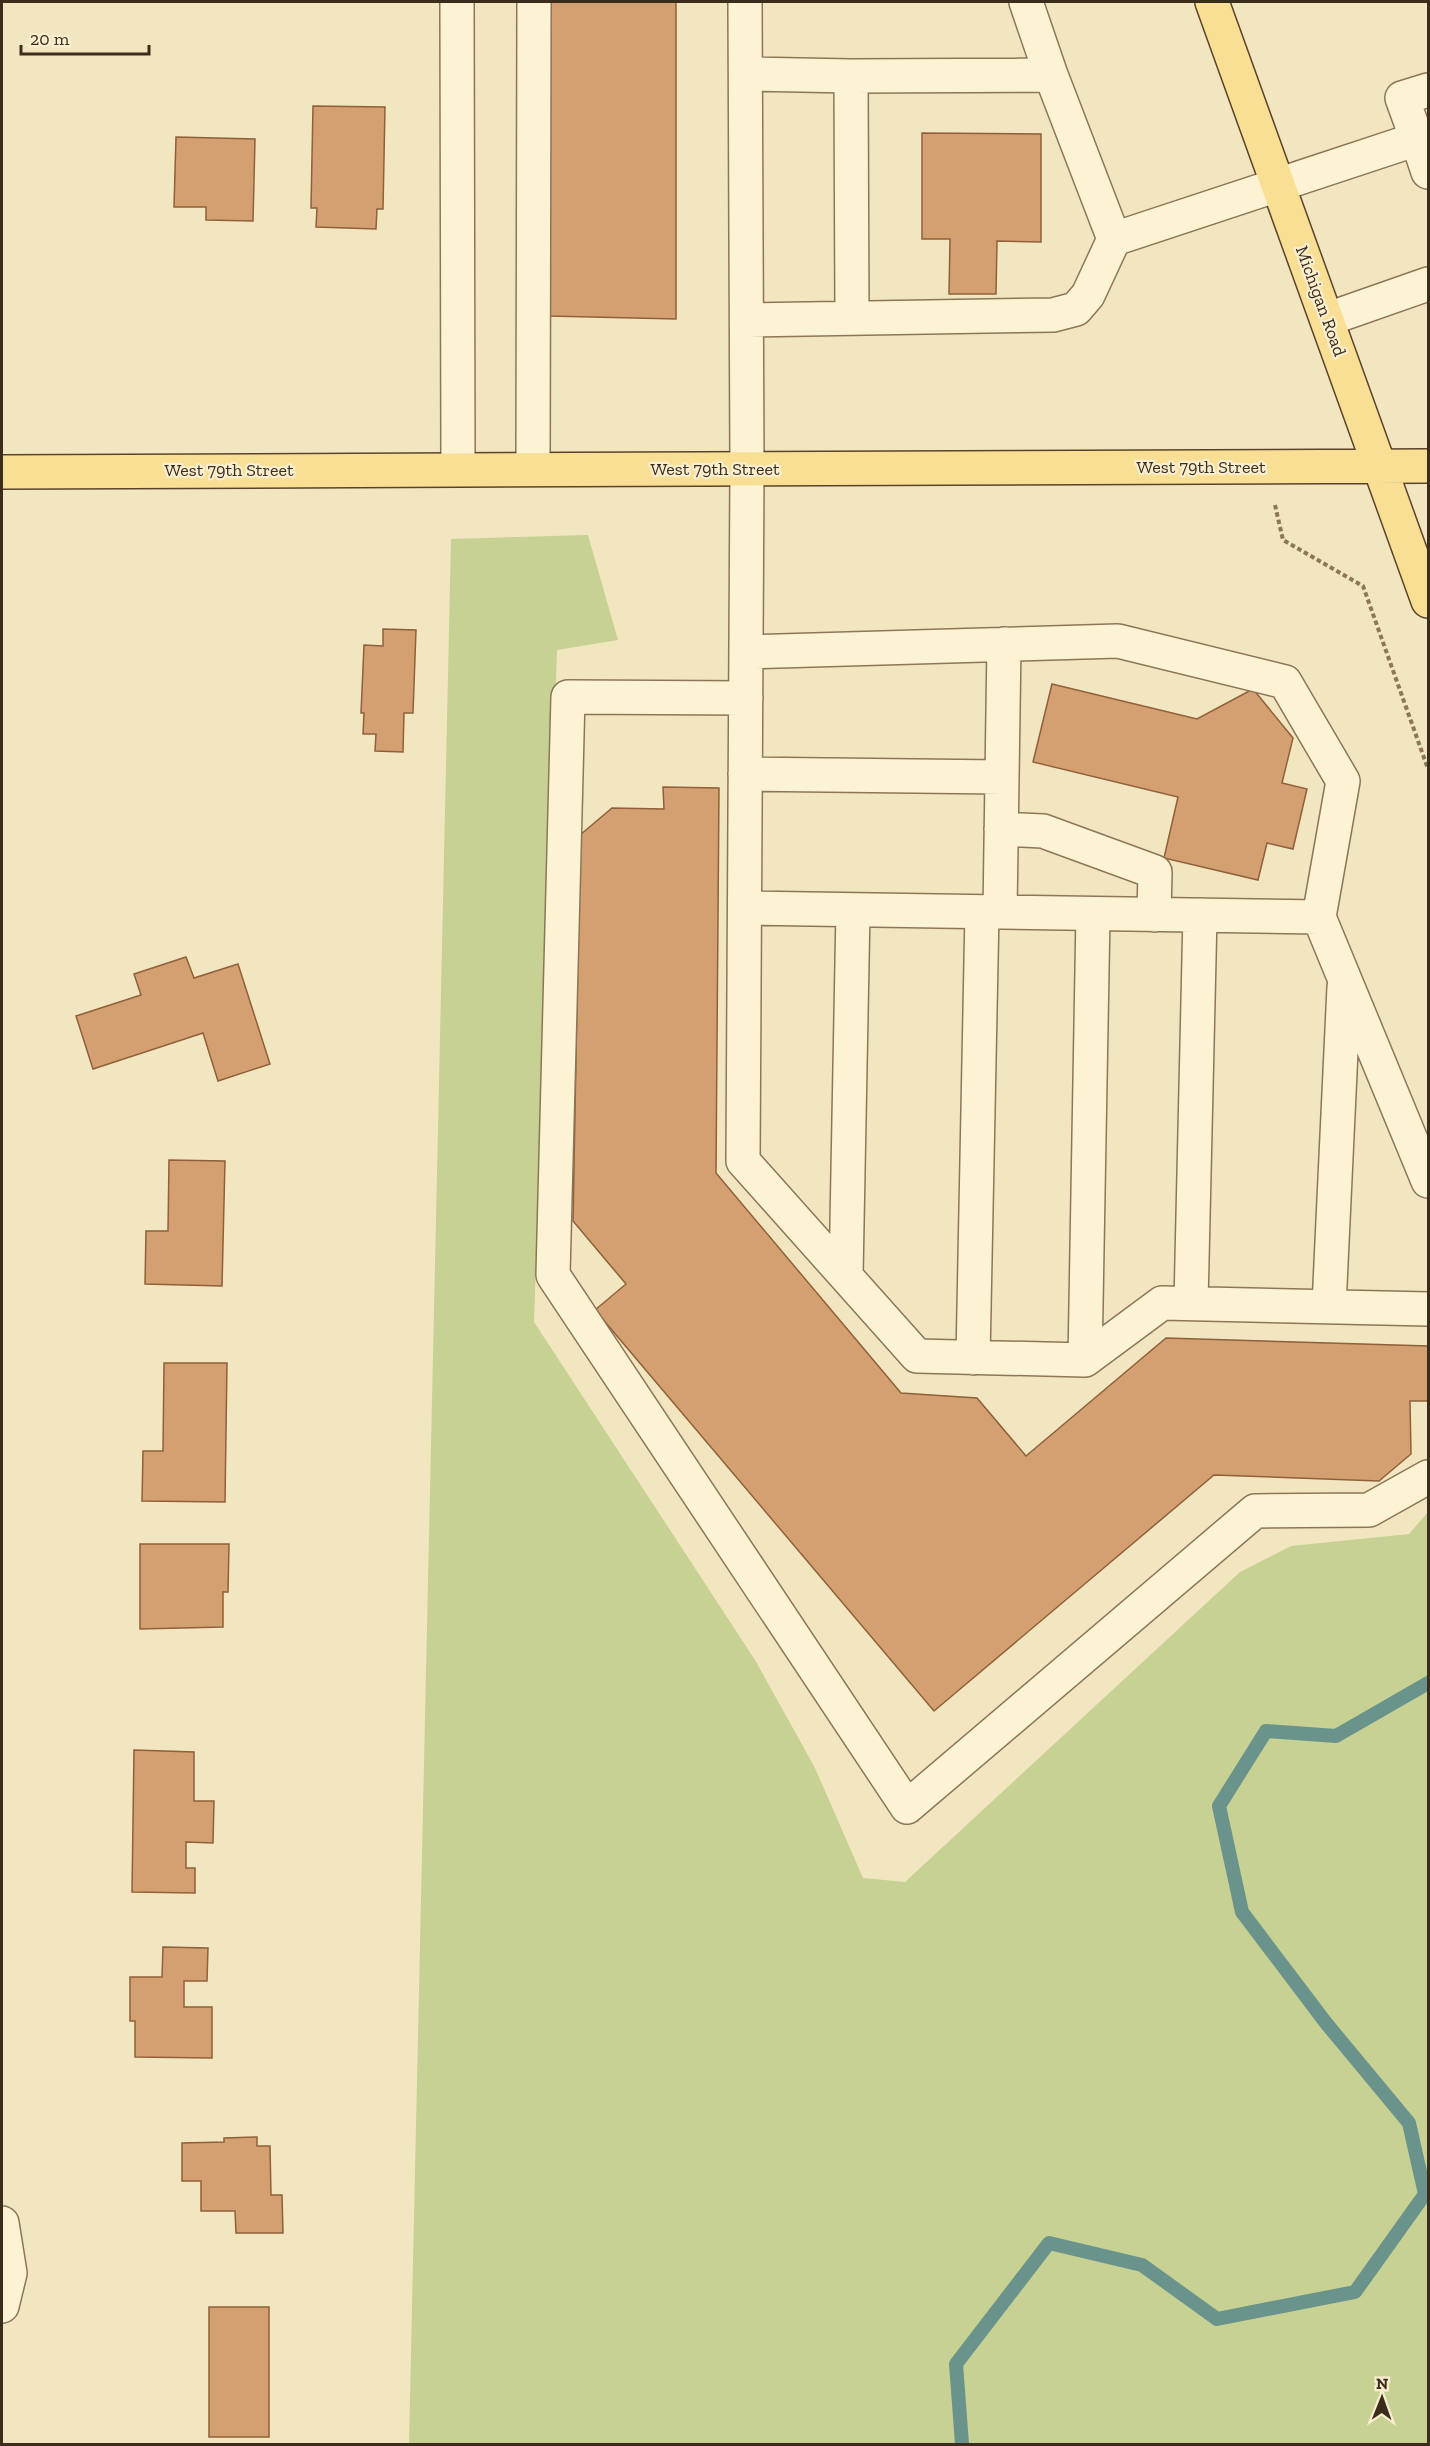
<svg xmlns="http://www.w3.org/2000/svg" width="1430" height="2446" font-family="'Zilla Slab',serif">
  <rect width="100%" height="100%" fill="#f2e6c0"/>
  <!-- green -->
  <path fill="#c6d193" d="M588,535L618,640L557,650L534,1322L755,1660L815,1768L863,1878L905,1882L1240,1572L1291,1546L1409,1534L1428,1512V2444H409L451,539Z"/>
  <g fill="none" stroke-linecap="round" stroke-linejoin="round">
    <!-- stream -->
    <path stroke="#69938b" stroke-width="14" d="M962,2444L956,2364L1049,2243L1142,2265L1217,2319L1355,2292L1425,2194L1409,2123L1326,2023L1242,1912L1219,1806L1266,1731L1336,1736L1428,1683"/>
  </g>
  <!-- building -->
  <path fill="#d4a072" stroke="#8f6039" stroke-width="1.5" d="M548,2H676V319L549,316Z
    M313,106L385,107L383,209H377L376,229L316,227L317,208H311Z
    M922,133L1041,134V242L997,241L996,294H949L950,239H922Z
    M176,137L255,139L253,221L206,220V207H174Z
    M383,629L416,630L413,713H404L403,752L375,751L376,734H363L364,713H361L364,645L383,646Z
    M1052,684L1197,719L1253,689L1293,738L1282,783L1307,789L1293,849L1267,843L1258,880L1164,858L1178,797L1033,762Z
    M663,787L719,788L716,1173L901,1393L977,1398L1026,1456L1166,1338L1428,1346V1401H1410L1411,1454L1379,1481L1214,1475L934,1711L595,1310L626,1284L573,1221L580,835L612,808L664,809Z
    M186,957L194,978L238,964L270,1064L218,1081L203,1033L93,1069L76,1016L141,995L134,974Z
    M169,1160L225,1161L222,1286L145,1284L146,1231H168Z
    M164,1363H227L225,1502L142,1501L143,1451H163Z
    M140,1544H229L228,1592H223V1627L140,1629Z
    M134,1750L194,1752V1801H214L213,1843L186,1842V1868H195V1893L132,1892Z
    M163,1947L208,1948L207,1981H184V2007H212V2058L135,2057V2021H130V1977H162Z
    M257,2137V2146H270L271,2195H282L283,2233H236L235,2211H201V2181H182V2143L224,2142V2138Z
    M209,2307H269V2437H209Z"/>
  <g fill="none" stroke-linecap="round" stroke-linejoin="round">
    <!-- minor casing -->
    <g stroke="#8d7656" stroke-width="36">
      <path id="minor" d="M457,2L458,469
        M745,2L747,469L743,1161L917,1356L1085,1360L1162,1303L1428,1309
        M746,74L851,76
        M1417,139L1402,98L1428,90
        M1114,239L1417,139L1428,172
        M852,318L851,76L1051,75L1026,2
        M1328,319L1428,284
        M747,320L1053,315L1076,309L1088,295L1114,239L1051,75
        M533,469L534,2
        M746,652L1118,641L1285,682L1343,781L1319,917L1428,1181
        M746,698L568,697L553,1275L907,1807L1255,1511L1369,1510L1428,1477
        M745,774L1002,777
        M1001,829L1043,831L1155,872L1154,915
        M745,908L1319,917
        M1000,912L1004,644
        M846,1276L853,910
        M1191,1303L1200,915
        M1329,1306L1344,987
        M973,1358L982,912
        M1085,1360L1093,914
        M2,2223L10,2273L2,2306"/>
    </g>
    <!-- major casing -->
    <g stroke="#5a432b" stroke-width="36">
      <path id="major" d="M1212,2L1428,601
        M2,472L1428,466"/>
    </g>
    <!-- path -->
    <path stroke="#8d7656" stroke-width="4" stroke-dasharray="4.5 3" stroke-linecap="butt" d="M1275,505L1283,540L1363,586L1428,769"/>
    <!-- minor -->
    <use href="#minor" stroke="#fcf2d4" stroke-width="33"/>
    <!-- major -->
    <use href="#major" stroke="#f9df94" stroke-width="33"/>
  </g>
  <g text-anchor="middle" stroke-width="4.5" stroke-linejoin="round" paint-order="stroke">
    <!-- street labels -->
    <g font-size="18" fill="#3b2d1c" stroke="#f9efd0">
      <text transform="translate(1321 301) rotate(70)" y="6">Michigan Road</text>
      <text x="1201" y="473">West 79th Street</text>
      <text x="715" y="475">West 79th Street</text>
      <text x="229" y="476">West 79th Street</text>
    </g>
  </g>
  <!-- border -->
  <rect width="1430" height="2446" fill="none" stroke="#3b2d1c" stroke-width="6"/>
  <!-- north arrow -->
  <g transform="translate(1382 2398) rotate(1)" stroke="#f9efd0" stroke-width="4.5" paint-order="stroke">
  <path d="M0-4.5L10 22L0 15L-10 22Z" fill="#3b2d1c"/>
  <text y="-9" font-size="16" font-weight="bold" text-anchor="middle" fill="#3b2d1c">N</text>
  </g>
  <!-- scale -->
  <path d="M21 45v9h128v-9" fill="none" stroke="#3b2d1c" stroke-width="3"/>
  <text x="30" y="45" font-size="18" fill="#3b2d1c" stroke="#f9efd0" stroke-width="4.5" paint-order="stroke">20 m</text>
</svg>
